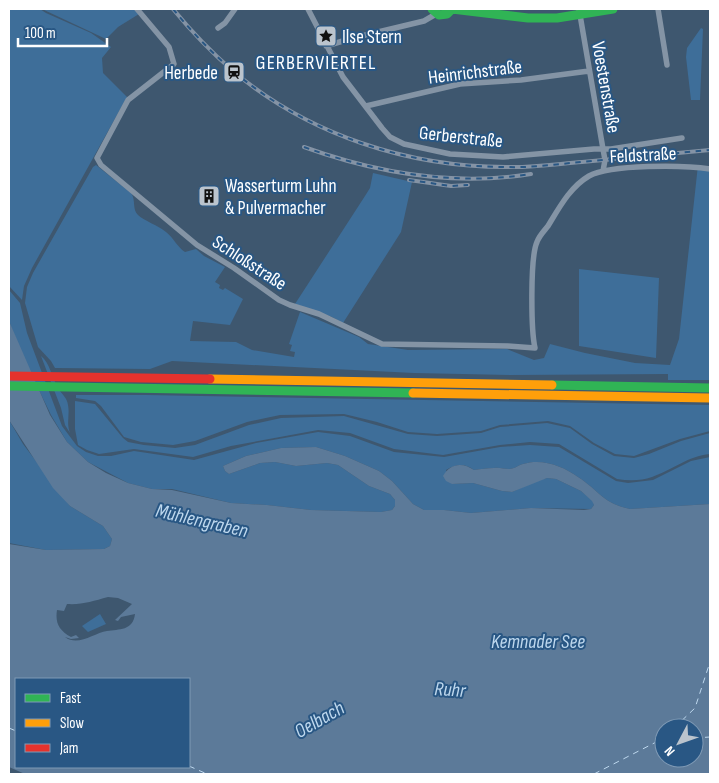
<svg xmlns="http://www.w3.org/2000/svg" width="719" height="783" font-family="'Sofia Sans Condensed',sans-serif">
  <rect width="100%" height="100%" fill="#3e576f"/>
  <!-- green -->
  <path fill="#3e6e99" d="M9,9H40L46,13L91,33L111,47L102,58L103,73L127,97L32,268L24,286L22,300L9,286Z
    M42,9H135L139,14L118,27L106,39Z
    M701,28L703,29L700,100H691L686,57L687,48Z
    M96,165L131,193C136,199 132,210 138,215C143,220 159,226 166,232C174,238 177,247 185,252L196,249L204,256L225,267L215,282L220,285L219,288L223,290L225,288L243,299L230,325L193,321L190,341L236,342L252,350L294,357L295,352L290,351L292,345L289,344L300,312L359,337L368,344L408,350L507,349L534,360L544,358L550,344L585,353L635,363L670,365L679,339L698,165L710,169V380H668V374L510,375L414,373L172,361L150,369L55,368L51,361L38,347L25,303L27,287L33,273L93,167Z
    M373,173L412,182L401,232L343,323L332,317L295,304L365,196L370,188Z
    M579,269L659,278L656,358L579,346Z
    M9,290L20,303L27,333L62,426L77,446L86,452L98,456H111L134,451L194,460L256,443L318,432L350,436L394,452L444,457L500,447L530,445L559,447L616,481L628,483L653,480L691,461L710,457V504L630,509C602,503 600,491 578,477C563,466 542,458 523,464C518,465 515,469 509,469C504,469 499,467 494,468C487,468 481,469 474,470C464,463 457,464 446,470L452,484L473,483L502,491L512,492L536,481L547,478L556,479L581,491L593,501L594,505L591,509L531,508L471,513L444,510H424L413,504L392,481L379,471L345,456L316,447L281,448L246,456L223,466L225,471L229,474L260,463L275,462L296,466L327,463L338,465L369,486L390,494L395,500V506L392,510L381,512L311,510L267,505L231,503L172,489H152L128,483L88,462L67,442L51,415L24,359L9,321Z
    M41,356C50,363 52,378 58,388C62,395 67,397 68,405C70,415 66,423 70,433L65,425L61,408Z
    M76,395H146L710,405V431L680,439L634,456L615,454L594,443L570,426L548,421L500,425L481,431L437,434L408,432L377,422L344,414L280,415L247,422L195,441L173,445L141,442L124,437L101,406L95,401L76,398Z
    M75,401L95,404L123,438L128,442L144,445L175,448L195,445L249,425L281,418L344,416L408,434L437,436L481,433L500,427L547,423L570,428L592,444L614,456L634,458L649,454L681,441L710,433V454C688,456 672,470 652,477C641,481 629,481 617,479L559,444L530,442L500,445L443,455L394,449L350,433L318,430L231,446L193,457L134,449L99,454L87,450L78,445L75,429Z
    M9,420L23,444L70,506L103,526L112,539L110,546L104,549L46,550L9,543Z
    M100,614L106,624L88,632L82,626Z"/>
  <!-- water -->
  <path fill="#5c7a99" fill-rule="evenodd" d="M9,321L50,415L67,442L88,462L106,473L128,483L152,489L172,490L231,503L267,505L311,510L381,512L392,510L395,506V500L390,494L369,486L338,465L327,463L296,466L275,462L260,463L229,474L225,471L223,466L246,456L281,448L316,447L345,456L379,471L392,481L413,504L424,510H444L471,513L531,508L584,510L591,509L594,505L592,501L581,491L556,479L547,478L512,492L502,491L473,483L452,484L446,481L443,476C450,463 463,462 474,470C481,469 487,468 494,468C499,467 504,469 509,469C515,469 518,465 523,464C542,458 563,466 578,477C600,491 602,503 630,509L710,504V774H25L9,767V544L46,550L104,549L110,546L112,539L103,526L70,506L53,488L9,420ZM108,597L118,598L132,604L115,620L118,621L121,617L135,614C133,631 119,629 107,631C94,633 78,647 65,637L71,639L79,638L76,635L71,637C59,630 55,623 57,610L64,611L67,604C82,605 93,601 108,597ZM16,679H189V767H16ZM664,728H694V758H664Z"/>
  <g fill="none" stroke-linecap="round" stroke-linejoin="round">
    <!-- ferry -->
    <path stroke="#bed8ee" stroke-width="1" stroke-dasharray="6 5" stroke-linecap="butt" d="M9,728L16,731
      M674,728L695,708L710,662
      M694,738L710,737
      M189,766L207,774
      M594,774L664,738"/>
    <!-- street -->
    <path stroke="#8494a5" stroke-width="5.5" d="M137,9L169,47L174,64L128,100L97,158L101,165L197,245L234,268L279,300L290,305L319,314L382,344L508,346L535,348C531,331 530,257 537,242C539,236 544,231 548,226C559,208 570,187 589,176C611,164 684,165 710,169
      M308,9L343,77L382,128L390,137L404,144L450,154L503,157L594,149H611L682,138
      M579,9L603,149L605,160L603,171
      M658,9L667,65
      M218,28L225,23L235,9
      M326,46L353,38L424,21L436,14
      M366,106L460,84L521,80L589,71"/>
    <!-- fast -->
    <path stroke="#30b455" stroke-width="9" d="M432,9L439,15L447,14L452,9L528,18H557L613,9
      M552,385L710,388
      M9,386L413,393"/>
    <!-- slow -->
    <path stroke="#ff9f0a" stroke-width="9" d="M210,379L552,385
      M413,393L710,398"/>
    <!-- jam -->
    <path stroke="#e5322d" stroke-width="9" d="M9,376L210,379"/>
    <!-- rail casing -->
    <g stroke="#8493a5" stroke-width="4">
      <path id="rail" d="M173,9C191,31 211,52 233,71C309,135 408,167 506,167C532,168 557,164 582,162C625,158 667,154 710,150
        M304,147C376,173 455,186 531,174
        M409,180L451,186L468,185"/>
    </g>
    <!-- rail -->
    <use href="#rail" stroke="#295784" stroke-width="2" stroke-dasharray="5.5" stroke-linecap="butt"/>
  </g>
  <!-- icons -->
  <defs>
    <g id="sight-square" transform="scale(1.125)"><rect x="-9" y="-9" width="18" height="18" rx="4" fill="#bbc4cd" stroke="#295784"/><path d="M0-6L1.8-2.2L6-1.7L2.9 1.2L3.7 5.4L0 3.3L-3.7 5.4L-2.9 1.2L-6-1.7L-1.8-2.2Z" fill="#111"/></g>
    <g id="station-square" transform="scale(1.125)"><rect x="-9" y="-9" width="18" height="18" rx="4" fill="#bbc4cd" stroke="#295784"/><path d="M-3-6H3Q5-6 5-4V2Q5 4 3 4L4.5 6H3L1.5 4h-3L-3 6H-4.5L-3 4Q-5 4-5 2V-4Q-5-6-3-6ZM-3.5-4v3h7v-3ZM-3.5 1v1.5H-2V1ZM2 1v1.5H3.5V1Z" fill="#111"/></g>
    <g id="building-square" transform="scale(1.125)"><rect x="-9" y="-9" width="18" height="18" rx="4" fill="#bbc4cd" stroke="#295784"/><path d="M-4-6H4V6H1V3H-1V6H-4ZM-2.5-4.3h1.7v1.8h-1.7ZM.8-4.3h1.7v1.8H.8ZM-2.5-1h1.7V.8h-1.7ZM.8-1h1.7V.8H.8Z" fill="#111"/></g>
  </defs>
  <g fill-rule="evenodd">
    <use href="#sight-square" x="326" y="36"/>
    <use href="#station-square" x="234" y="72"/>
    <use href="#building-square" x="209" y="196"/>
  </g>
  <g text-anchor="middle" stroke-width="4" stroke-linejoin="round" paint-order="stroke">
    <!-- poi labels -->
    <g font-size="19" fill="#fff" stroke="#295784" text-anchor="start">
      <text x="342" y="43">Ilse Stern</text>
      <text x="218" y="79" text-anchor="end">Herbede</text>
      <text x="225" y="192">Wasserturm Luhn<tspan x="225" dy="22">&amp; Pulvermacher</tspan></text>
    </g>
    <!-- street labels -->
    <g font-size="19" fill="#fff" stroke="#295784">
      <text transform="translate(475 71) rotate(-7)" y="7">Heinrichstraße</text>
      <text transform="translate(607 87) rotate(80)" y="7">Voestenstraße</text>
      <text transform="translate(461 136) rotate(6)" y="7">Gerberstraße</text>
      <text transform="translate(643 154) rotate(-3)" y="7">Feldstraße</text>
      <text transform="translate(250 262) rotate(33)" y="7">Schloßstraße</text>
    </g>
    <!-- neighbourhood labels -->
    <g font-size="20" letter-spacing="1" fill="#fff" stroke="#295784">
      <text x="316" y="69">GERBERVIERTEL</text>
    </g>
    <!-- water labels -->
    <g font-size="20" font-style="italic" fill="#bed8ee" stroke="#295784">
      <text transform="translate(202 520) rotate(13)" y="7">Mühlengraben</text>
      <text x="538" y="648">Kemnader See</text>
      <text transform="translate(450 689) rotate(4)" y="7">Ruhr</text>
      <text transform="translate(319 719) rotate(-30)" y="7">Oelbach</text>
    </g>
  </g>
  <!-- border -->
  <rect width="719" height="783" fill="none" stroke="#ffffff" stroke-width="20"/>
  <!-- legend -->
  <rect x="15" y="678" width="175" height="90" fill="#295784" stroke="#7f9ab5"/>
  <rect x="25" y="694" width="25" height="8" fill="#30b455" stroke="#7f9ab5"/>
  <text x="60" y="703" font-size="15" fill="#ffffff">Fast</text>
  <rect x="25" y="719" width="25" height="8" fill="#ff9f0a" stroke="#7f9ab5"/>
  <text x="60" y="728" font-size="15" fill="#ffffff">Slow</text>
  <rect x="25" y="744" width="25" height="8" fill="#e5322d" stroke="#7f9ab5"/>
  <text x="60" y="753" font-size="15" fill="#ffffff">Jam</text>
  <!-- north arrow -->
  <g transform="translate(679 743) rotate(229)"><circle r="24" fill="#295784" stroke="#7f9ab5"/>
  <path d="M0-4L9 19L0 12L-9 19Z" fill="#bbc4cd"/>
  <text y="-8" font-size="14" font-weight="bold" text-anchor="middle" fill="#ffffff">N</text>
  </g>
  <!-- scale -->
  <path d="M18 38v8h89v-8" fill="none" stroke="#ffffff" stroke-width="2.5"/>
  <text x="25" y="38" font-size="15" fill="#ffffff" stroke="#295784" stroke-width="4" paint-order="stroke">100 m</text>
</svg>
